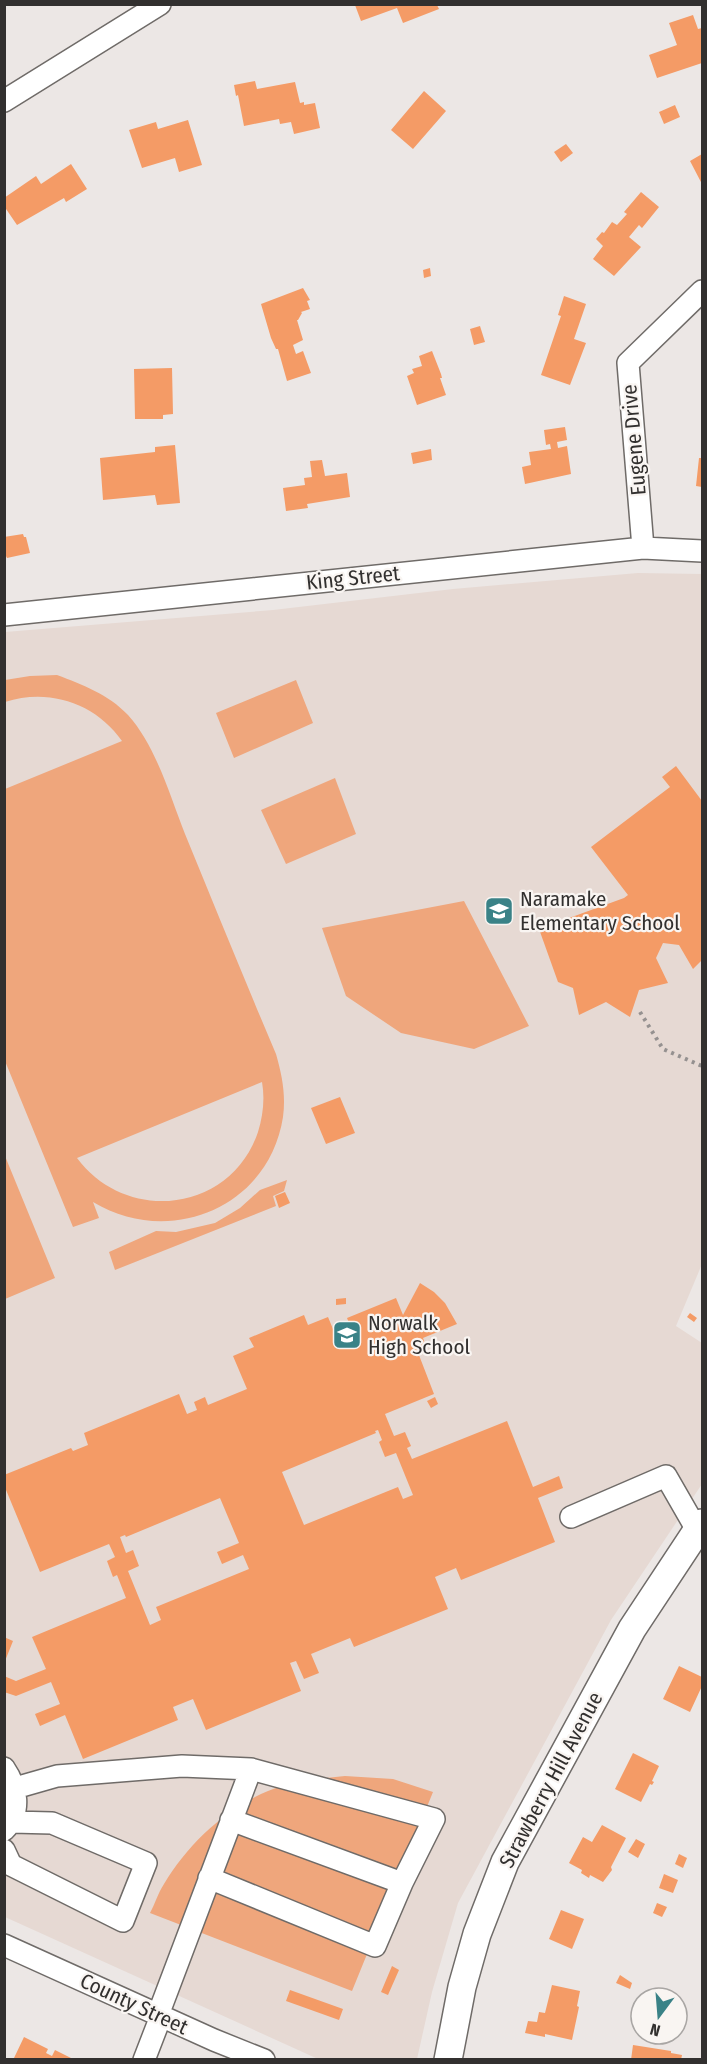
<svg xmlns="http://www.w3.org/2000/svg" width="707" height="2064" font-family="'Fira Sans Condensed',sans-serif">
  <rect width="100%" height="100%" fill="#ece7e5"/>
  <!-- built -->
  <path fill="#e6d9d3" d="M638,573L702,574V1264L676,1326L702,1343V1484L611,1620L458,1903L432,1992L417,2059H318L5,1917V632L273,610L453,589Z"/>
  <!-- green -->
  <path fill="#efa67c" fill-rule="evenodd" d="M57,675C83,685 108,694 128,715C156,746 170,796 185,834C215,907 245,981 276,1054C282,1075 286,1095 283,1117C269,1208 169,1248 93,1202L99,1218L73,1227L5,1061V789L122,741C95,703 49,688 5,702V680L30,676ZM262,1082C265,1099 263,1116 258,1132C231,1212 127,1225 77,1158Z
    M296,680L313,723L234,758L216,713Z
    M335,778L356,834L286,864L261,810Z
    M464,901L529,1026L474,1049L401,1033L346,996L322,928Z
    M5,1156L55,1278L5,1299H4Z
    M287,1180L284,1191L273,1196L276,1206L115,1270L109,1252L156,1231L176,1232L215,1223L240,1208L260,1190Z
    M345,1776L393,1779L433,1792L352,1991L150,1913C155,1904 158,1893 164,1884C187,1845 226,1808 268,1791C293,1781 319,1779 345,1776Z"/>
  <!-- building -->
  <path fill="#f49b66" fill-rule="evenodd" d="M355,5H437L439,9L403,23L397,8L361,21Z
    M693,15L698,29L702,28V63L657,78L649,55L677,45L669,23Z
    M255,81L257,89L295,82L300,103L304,102V105L315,103L320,128L294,134L291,122L280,124L279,119L244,126L238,95L236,96L234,85Z
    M424,91L446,111L413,149L391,130Z
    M675,105L680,117L664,124L659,112Z
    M188,120L202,165L179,172L175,158L142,168L129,130L156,122L158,129Z
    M566,144L573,153L561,162L554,152Z
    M702,154V184L690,161Z
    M71,164L87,189L66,202L64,198L17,225L4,206V198L36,176L41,184Z
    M641,192L659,207L642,228L639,225L629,237L641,247L614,276L593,259L603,246L596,239L602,232L604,233L612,222L617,225L627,214L624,212Z
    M430,268L431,276L424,278L423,270Z
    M303,288L310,300L307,301L310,309L301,312L302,313L298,320H297L303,340L293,345L296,354L303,351L311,373L287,381L278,349H276L271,338L261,304Z
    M564,296L586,304L574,339L586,343L570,385L541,375L561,316L558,315Z
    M480,326L485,342L474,345L470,329Z
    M432,351L441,374L442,378H440L446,395L417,405L407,376L414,373L412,369L422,366L419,356Z
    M172,368L173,414L163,415V419H135L134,369Z
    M565,427L567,440L557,442L558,448L567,446L571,474L525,484L522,467L531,465L529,452L551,449L550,444L546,445L544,430Z
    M175,445L180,503L157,505L155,495L103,500L100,458L155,452V447Z
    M431,449L432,460L413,464L411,453Z
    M699,458H702V487L696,486Z
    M322,460L325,476L347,473L350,497L307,504L308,508L286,511L283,488L305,485L304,478L312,477L310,461Z
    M23,534L24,537H26L30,553L7,558L4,552V537Z
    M676,766L702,801V960L693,969L679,945L663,943L656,958L668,983L639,990L630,1017L606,1002L579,1015L573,988L558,982L539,929L624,898L628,895L591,847L670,787L662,777Z
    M340,1097L355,1133L326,1144L311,1108Z
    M285,1192L290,1203L279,1208L275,1196Z
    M420,1283L434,1292L445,1303L457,1324L423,1338L426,1346L417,1350L434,1394L385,1414L394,1436L405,1432L411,1446L407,1448L412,1459L507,1421L533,1487L559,1476L563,1488L538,1498L555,1542L461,1580L456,1568L435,1577L448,1609L354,1647L350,1638L311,1654L319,1673L304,1679L296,1661L290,1663L301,1691L206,1730L193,1699L173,1707L178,1720L83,1759L65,1715L40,1726L35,1714L60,1704L51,1682L16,1696L4,1692V1676L16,1681L46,1669L32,1637L126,1598L117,1575L113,1577L107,1561L115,1557L109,1544L40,1572L4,1485V1475L71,1448L73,1451L88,1445L84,1433L179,1394L187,1414L197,1410L194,1402L205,1397L208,1405L247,1389L233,1356L254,1347L249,1338L304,1315L308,1325L328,1317L333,1329L349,1323L347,1318L396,1298L403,1315ZM378,1430L382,1440L379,1442L385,1457L396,1453L413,1495L403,1499L398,1487L304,1525L282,1472L376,1433L375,1431ZM220,1498L239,1543L217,1552L222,1564L243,1555L249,1569L156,1607L161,1620L150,1625L128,1571L139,1566L133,1550L126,1553L120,1537L125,1535L126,1537Z
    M346,1298V1304L336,1305V1299Z
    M690,1313L697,1318L694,1322L687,1317Z
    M435,1397L438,1404L431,1408L427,1401Z
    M4,1637L13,1641L5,1661H4Z
    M679,1666L702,1677V1686L690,1712L663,1699Z
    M633,1753L659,1766L652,1781L654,1782L652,1785L650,1784L641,1802L615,1789Z
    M602,1825L626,1838L611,1867L612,1870L603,1882L590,1875L589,1878L581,1873L582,1870L569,1863L583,1837L592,1842Z
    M636,1839L645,1844L638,1858L628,1852Z
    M679,1854L687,1858L683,1868L675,1864Z
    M664,1874L678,1880L673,1893L659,1888Z
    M657,1903L667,1907L662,1917L653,1913Z
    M561,1910L584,1919L572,1949L549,1939Z
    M392,1966L399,1970L388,1995L381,1992Z
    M620,1975L632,1983L630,1989L616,1983Z
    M552,1985L580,1991L577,2006L579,2007L572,2040L545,2034V2037L525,2033L528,2021L537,2022L539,2012L545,2013Z
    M290,1990L343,2009L339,2020L286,2001Z
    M24,2037L48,2049L46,2053L52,2056L55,2050L75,2060H16L14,2058Z
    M633,2045L671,2051V2053L682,2055L681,2060H631Z"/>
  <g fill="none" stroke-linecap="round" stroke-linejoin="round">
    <!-- minor casing -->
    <g stroke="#6f6b68" stroke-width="24">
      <path id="minor" d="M4,101L160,4
        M643,548L628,363L702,291
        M4,615L643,548L702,551
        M571,1517L666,1476L697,1530
        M4,1768C17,1787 22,1812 4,1830
        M15,1788L57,1776L182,1766L251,1769
        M4,1850L11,1865L123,1921L146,1863L52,1823L12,1822
        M209,1878L375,1946L402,1883L231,1820
        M4,1945L214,2040L264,2060
        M158,2015L251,1769L434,1819L402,1883
        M144,2060L161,2016"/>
    </g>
    <!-- major casing -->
    <g stroke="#6f6b68" stroke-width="30">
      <path id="major" d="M448,2060L462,1987L477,1934L505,1862L632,1629L702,1523"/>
    </g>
    <!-- path -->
    <path stroke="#959190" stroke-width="4" stroke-dasharray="3 4.5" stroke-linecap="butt" d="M640,1012L663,1049L702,1066"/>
    <!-- minor -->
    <use href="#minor" stroke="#fff" stroke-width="21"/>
    <!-- major -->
    <use href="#major" stroke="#fff" stroke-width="27"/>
  </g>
  <!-- icons -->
  <defs>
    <g id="school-square" transform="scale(1.5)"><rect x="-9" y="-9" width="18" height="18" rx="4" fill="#3a8287" stroke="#f9f5f2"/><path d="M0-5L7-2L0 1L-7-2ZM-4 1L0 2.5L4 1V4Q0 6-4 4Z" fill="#fff"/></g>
  </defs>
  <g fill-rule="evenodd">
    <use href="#school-square" x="499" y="911"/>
    <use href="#school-square" x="347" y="1335"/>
  </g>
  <g text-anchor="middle" stroke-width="4.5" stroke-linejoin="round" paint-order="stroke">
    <!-- street labels -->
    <g font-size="21" fill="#32302f" stroke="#f9f5f2">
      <text transform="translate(634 440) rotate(-95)" y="7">Eugene Drive</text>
      <text transform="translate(353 578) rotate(-6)" y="7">King Street</text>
      <text transform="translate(551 1780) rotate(-62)" y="7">Strawberry Hill Avenue</text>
      <text transform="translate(134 2004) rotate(25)" y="7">County Street</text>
    </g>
    <!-- poi labels -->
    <g font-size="21" fill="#32302f" stroke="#f9f5f2" text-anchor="start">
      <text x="520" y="906">Naramake<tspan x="520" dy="24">Elementary School</tspan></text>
      <text x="368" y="1330">Norwalk<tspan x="368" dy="24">High School</tspan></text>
    </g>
  </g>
  <!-- border -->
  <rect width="707" height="2064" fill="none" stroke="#32302f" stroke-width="12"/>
  <!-- north arrow -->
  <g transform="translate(659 2016) rotate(196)"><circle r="28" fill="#f9f5f2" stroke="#a9a6a4" stroke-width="1.5"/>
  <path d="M0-4.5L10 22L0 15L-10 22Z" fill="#3a8287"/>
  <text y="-9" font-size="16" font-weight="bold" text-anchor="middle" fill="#32302f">N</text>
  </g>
</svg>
